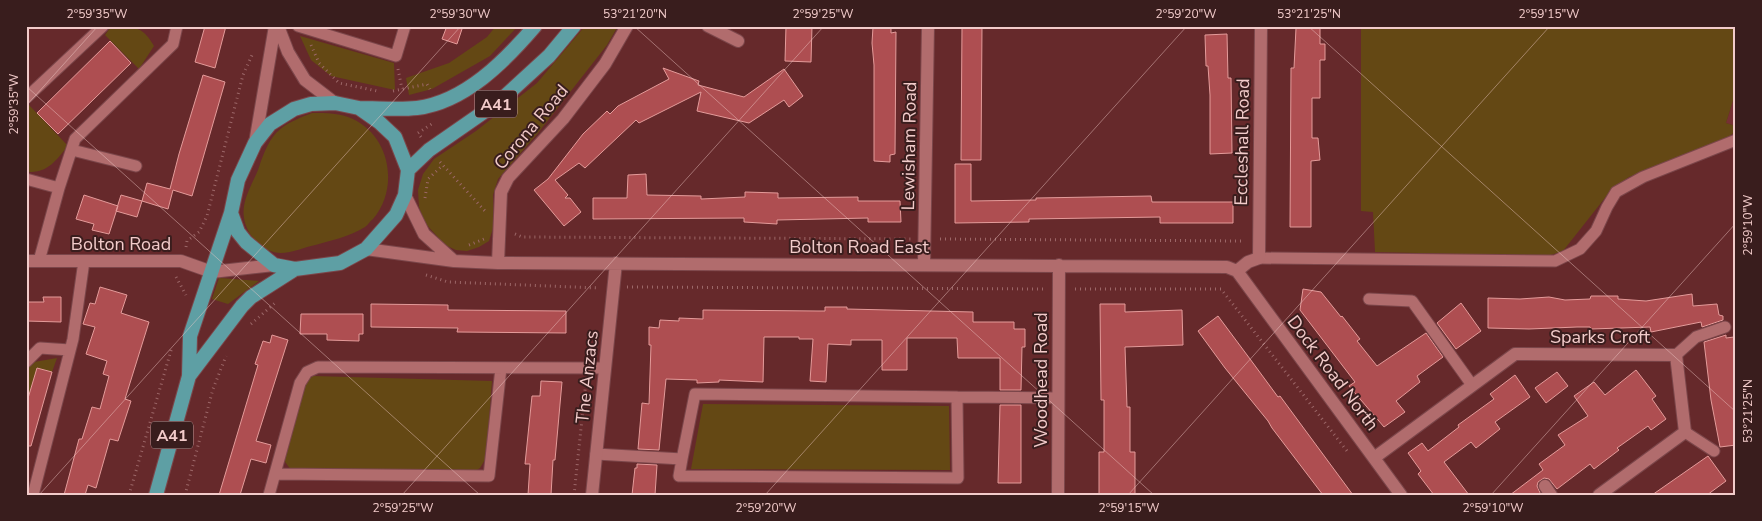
<svg xmlns="http://www.w3.org/2000/svg" width="1762" height="521" font-family="'Nunito Sans',sans-serif">
  <rect width="100%" height="100%" fill="#66292b"/>
  <!-- built -->
  <path fill="#763033" d="M1736,91V126L1726,123Z"/>
  <!-- green -->
  <path fill="#644814" d="M117,26C137,26 144,29 154,46L139,69L105,35L110,28Z
    M496,26H518L490,56L432,89L409,95L406,78L449,63L487,37Z
    M585,26H618L607,45L538,133L498,179L493,195L494,225L489,241L479,247L467,251L456,250L445,245L425,223L419,207L418,190L423,174L434,159L476,131L537,83Z
    M1361,26H1736V91L1726,123L1736,126V131L1716,146L1629,177L1612,189L1563,251L1548,256L1375,252L1373,212L1361,211Z
    M300,36L394,63L395,90L331,76L311,60Z
    M29,105L68,146C55,161 49,173 26,172V109Z
    M312,113C327,113 340,113 353,119C391,137 399,189 373,219C370,221 368,225 365,227C351,236 327,242 311,246C296,250 282,257 268,250C252,242 241,224 244,206C246,194 253,182 258,170C262,158 267,143 276,133C286,123 299,118 312,113Z
    M219,278H220L259,281L228,304L212,299Z
    M57,358L52,372L37,368L26,405V370L34,362Z
    M313,376L492,381L486,458L480,468L475,471L291,470L283,459L306,381Z
    M703,404L949,406L950,470L691,469Z"/>
  <!-- building -->
  <path fill="#ae4e51" stroke="#e49b9a" d="M205,26H226L215,68L195,62Z
    M447,26H463L457,44L442,39Z
    M786,26H812L811,62L785,61Z
    M875,26H891V33L896,32L895,154L890,155V162L874,161V65L872,43L873,27Z
    M962,26H982L981,160H961Z
    M1296,28H1320V44H1325V60H1320V98H1312V138H1318L1320,160L1311,161V227H1290L1291,68H1294Z
    M1227,34L1228,78H1231L1232,153L1210,154V95L1208,66H1206L1205,35Z
    M110,41L131,63L58,134L37,113Z
    M663,68L699,81L698,85L744,97L784,69L803,96L789,107L784,100L749,123L697,111L701,92L639,123L636,120L585,168L579,163L555,180L568,195L565,198H570L581,212L564,226L534,190L548,179L583,134L607,111L610,114L618,106L669,79Z
    M203,75L225,82L192,196L173,190L168,209L142,201L147,183L170,189L179,154Z
    M955,164H971V201L1036,200V198L1151,196L1152,202H1233V223H1160V217L1029,219V222L955,223Z
    M646,174L647,195L701,196V199L745,197V192L778,193V198L858,197V201H900L901,222H868V218L777,220V224L744,222V218L593,219V198H627L628,175Z
    M84,195L118,206L109,234L92,230L94,224L76,219Z
    M121,195L142,201L137,217L116,211Z
    M100,287L127,295L121,313L149,322L125,399L131,401L118,441L110,439L96,488L88,485L85,495H64L79,439H82L92,407L100,409L109,376L103,374L107,361L86,354L95,327L83,324L90,303L95,304Z
    M1303,289L1321,292L1341,317L1342,316L1360,339L1357,341L1377,366L1426,333L1443,357L1417,376L1420,382L1396,401L1405,412L1384,427L1349,386L1355,382L1300,310Z
    M1692,294L1693,306L1717,304L1719,315L1723,316V320L1702,327L1701,322L1651,332L1650,327L1591,329L1590,327H1577L1529,329L1488,328V298L1520,299L1549,297L1565,300L1590,299L1591,296H1618V299L1646,301Z
    M43,297H61V322L26,321V302H44Z
    M1461,303L1481,331L1456,349L1437,323Z
    M371,304L448,305V310L566,311V333L457,332L458,328L371,327Z
    M1100,304H1125V312L1182,310L1183,345L1125,347L1127,407H1130V452H1135V495H1099V452H1104V400H1101Z
    M825,307H847V309L973,312V322H1014V329H1025V347H1022L1021,390H1000V358H958L957,338H907V370H882V340H851V345L828,344L826,382L810,381L813,339H799V337H764L763,382L719,380V382L697,383V380L666,379L659,450L638,449L642,403L649,404L651,345H649V327L659,328L660,320L679,321V318L703,319V310L818,311H825Z
    M301,314H363V334H359V341L327,340V334H300Z
    M1218,316L1253,363L1278,397L1280,396L1353,495H1323L1272,428L1268,421L1225,368L1198,331Z
    M272,335L288,340L256,441L271,445L266,463L251,459L240,495H219L258,365L255,364L263,341L270,343Z
    M1726,335V338L1734,337L1736,353V445L1720,447L1711,400L1704,342Z
    M37,368L52,372L31,446H26V405Z
    M1636,370L1656,396L1652,399L1666,419L1651,430L1648,426L1617,448L1619,450L1594,469L1590,464L1557,489L1549,479L1544,478L1538,482L1537,486L1541,495H1510L1543,470L1539,464L1565,445L1558,435L1588,416L1574,396L1594,382L1605,395Z
    M1557,372L1568,386L1546,403L1535,388Z
    M1515,375L1530,397L1495,422L1500,429L1476,448L1471,442L1444,462L1469,495H1434L1418,474L1421,471L1408,453L1422,443L1428,451L1459,427L1458,425L1494,399L1490,394Z
    M541,381L562,382L555,460H553L551,495H528L530,464H525L532,396H540Z
    M1000,405H1021V483H998Z
    M1708,456L1726,481L1707,495H1652Z
    M637,464L657,465L655,495H632L635,468H637Z"/>
  <g fill="none" stroke-linecap="round" stroke-linejoin="round">
    <!-- service casing -->
    <g stroke="#7b464a" stroke-width="13">
      <path id="service" d="M298,26L396,56L405,26
        M26,98L103,26
        M72,150L136,166
        M26,179L59,188L39,261
        M59,188L75,139L173,44L177,26
        M1259,258L1555,261L1580,249L1596,231L1607,207L1616,192L1643,177L1736,140
        M1369,299L1412,301L1472,385
        M1676,355L1696,337L1725,327
        M26,362L40,348L70,350
        M957,397L1058,398
        M1685,432L1714,451
        M596,454L682,459L679,476L958,478L957,397L695,394L682,459
        M275,474L489,476L501,368
        M33,495L73,339L84,261
        M269,495L300,383L307,372L318,367L605,368"/>
    </g>
    <!-- minor casing -->
    <g stroke="#7b464a" stroke-width="14">
      <path id="minor" d="M708,26L738,41
        M405,195L424,234L454,261
        M366,249L454,261L498,263L1227,267L1237,271L1248,262L1259,258L1261,26
        M26,261H181L212,272L274,265
        M498,263L501,192L508,178L563,119L605,64L627,26
        M924,265L928,26
        M1237,271L1401,495
        M1374,458L1515,354L1676,355L1685,432L1599,495
        M1545,486L1551,495
        M592,495L616,263
        M1058,495L1059,265"/>
    </g>
    <!-- secondary casing -->
    <g stroke="#7b464a" stroke-width="14">
      <path id="secondary" d="M278,26L288,52L305,80L335,103
        M255,143L275,26"/>
    </g>
    <!-- trunk casing -->
    <g stroke="#7b464a" stroke-width="16">
      <path id="trunk" d="M359,108C378,108 398,110 417,108C465,102 505,61 535,26
        M408,170L429,150L501,100L549,56L574,26
        M189,376L242,306L251,297L295,269
        M156,495L189,376L190,336L231,213L238,180L255,143L270,124L294,109L311,104L335,103L359,108L379,122L395,137L408,170L405,195L396,215L366,249L340,263L295,269L274,265L246,242L238,232L231,213"/>
    </g>
    <!-- path -->
    <path stroke="#9c6768" stroke-width="3" stroke-dasharray="1 4" stroke-linecap="butt" d="M311,45L319,63L339,83L377,91
      M398,69L402,89
      M393,91L427,84L430,89
      M421,137L418,133L433,123
      M440,162L485,211
      M425,198L428,179L443,165
      M515,234L522,237L911,239
      M940,239L1243,241
      M469,245L484,239
      M186,247L187,241L199,232L207,216L243,75L253,53
      M426,275L448,282L599,288
      M176,277L186,295
      M627,287L1044,289
      M1075,289H1221L1347,451
      M251,324L275,303
      M129,495L172,347
      M185,495L213,389L226,356
      M574,495L586,381"/>
    <!-- service -->
    <use href="#service" stroke="#b16c6d" stroke-width="11"/>
    <!-- minor -->
    <use href="#minor" stroke="#b16c6d" stroke-width="12"/>
    <!-- secondary -->
    <use href="#secondary" stroke="#b16c6d" stroke-width="12"/>
    <!-- trunk -->
    <use href="#trunk" stroke="#5e9fa4" stroke-width="14"/>
  </g>
  <!-- ticks -->
  <path fill="none" stroke="#f2cbca" stroke-width="1" stroke-opacity="0.45" d="M634,26L1154,495M1308,26L1736,412M26,86L480,495M26,106L98,26M39,495L461,26M402,495L824,26M765,495L1187,26M1128,495L1550,26M1491,495L1736,223"/>
  <g text-anchor="middle" stroke-width="4" stroke-linejoin="round" paint-order="stroke">
    <!-- shield labels -->
    <g fill="#391d1d" stroke="#ba9796" stroke-width="1">
      <rect x="475" y="90.5" width="42" height="27" rx="4"/>
      <rect x="151" y="421.5" width="42" height="27" rx="4"/>
    </g>
    <g font-size="16" font-weight="bold" fill="#f2cbca">
      <text x="496" y="110">A41</text>
      <text x="172" y="441">A41</text>
    </g>
    <!-- street labels -->
    <g font-size="18" fill="#f2cbca" stroke="#391d1d">
      <text transform="translate(531 127) rotate(-50)" y="6">Corona Road</text>
      <text transform="translate(1242 142) rotate(-89)" y="6">Eccleshall Road</text>
      <text transform="translate(909 146) rotate(-89)" y="6">Lewisham Road</text>
      <text x="121" y="250">Bolton Road</text>
      <text x="859" y="253">Bolton Road East</text>
      <text x="1600" y="343">Sparks Croft</text>
      <text transform="translate(1333 373) rotate(53)" y="6">Dock Road North</text>
      <text transform="translate(587 377) rotate(-84)" y="6">The Anzacs</text>
      <text transform="translate(1041 380) rotate(-90)" y="6">Woodhead Road</text>
    </g>
  </g>
  <!-- border -->
  <rect width="1762" height="521" fill="none" stroke="#391d1d" stroke-width="55"/>
  <rect x="28" y="28" width="1706" height="466" fill="none" stroke="#f2cbca" stroke-width="2"/>
  <g font-size="12" text-anchor="middle" fill="#f2cbca">
    <text x="97" y="18">2°59'35"W</text>
    <text x="460" y="18">2°59'30"W</text>
    <text x="635" y="18">53°21'20"N</text>
    <text x="823" y="18">2°59'25"W</text>
    <text x="1186" y="18">2°59'20"W</text>
    <text x="1309" y="18">53°21'25"N</text>
    <text x="1549" y="18">2°59'15"W</text>
    <text transform="translate(14 104) rotate(-90)" y="4">2°59'35"W</text>
    <text transform="translate(1748 225) rotate(-90)" y="4">2°59'10"W</text>
    <text transform="translate(1748 411) rotate(-90)" y="4">53°21'25"N</text>
    <text x="403" y="512">2°59'25"W</text>
    <text x="766" y="512">2°59'20"W</text>
    <text x="1129" y="512">2°59'15"W</text>
    <text x="1493" y="512">2°59'10"W</text>
  </g>
</svg>
